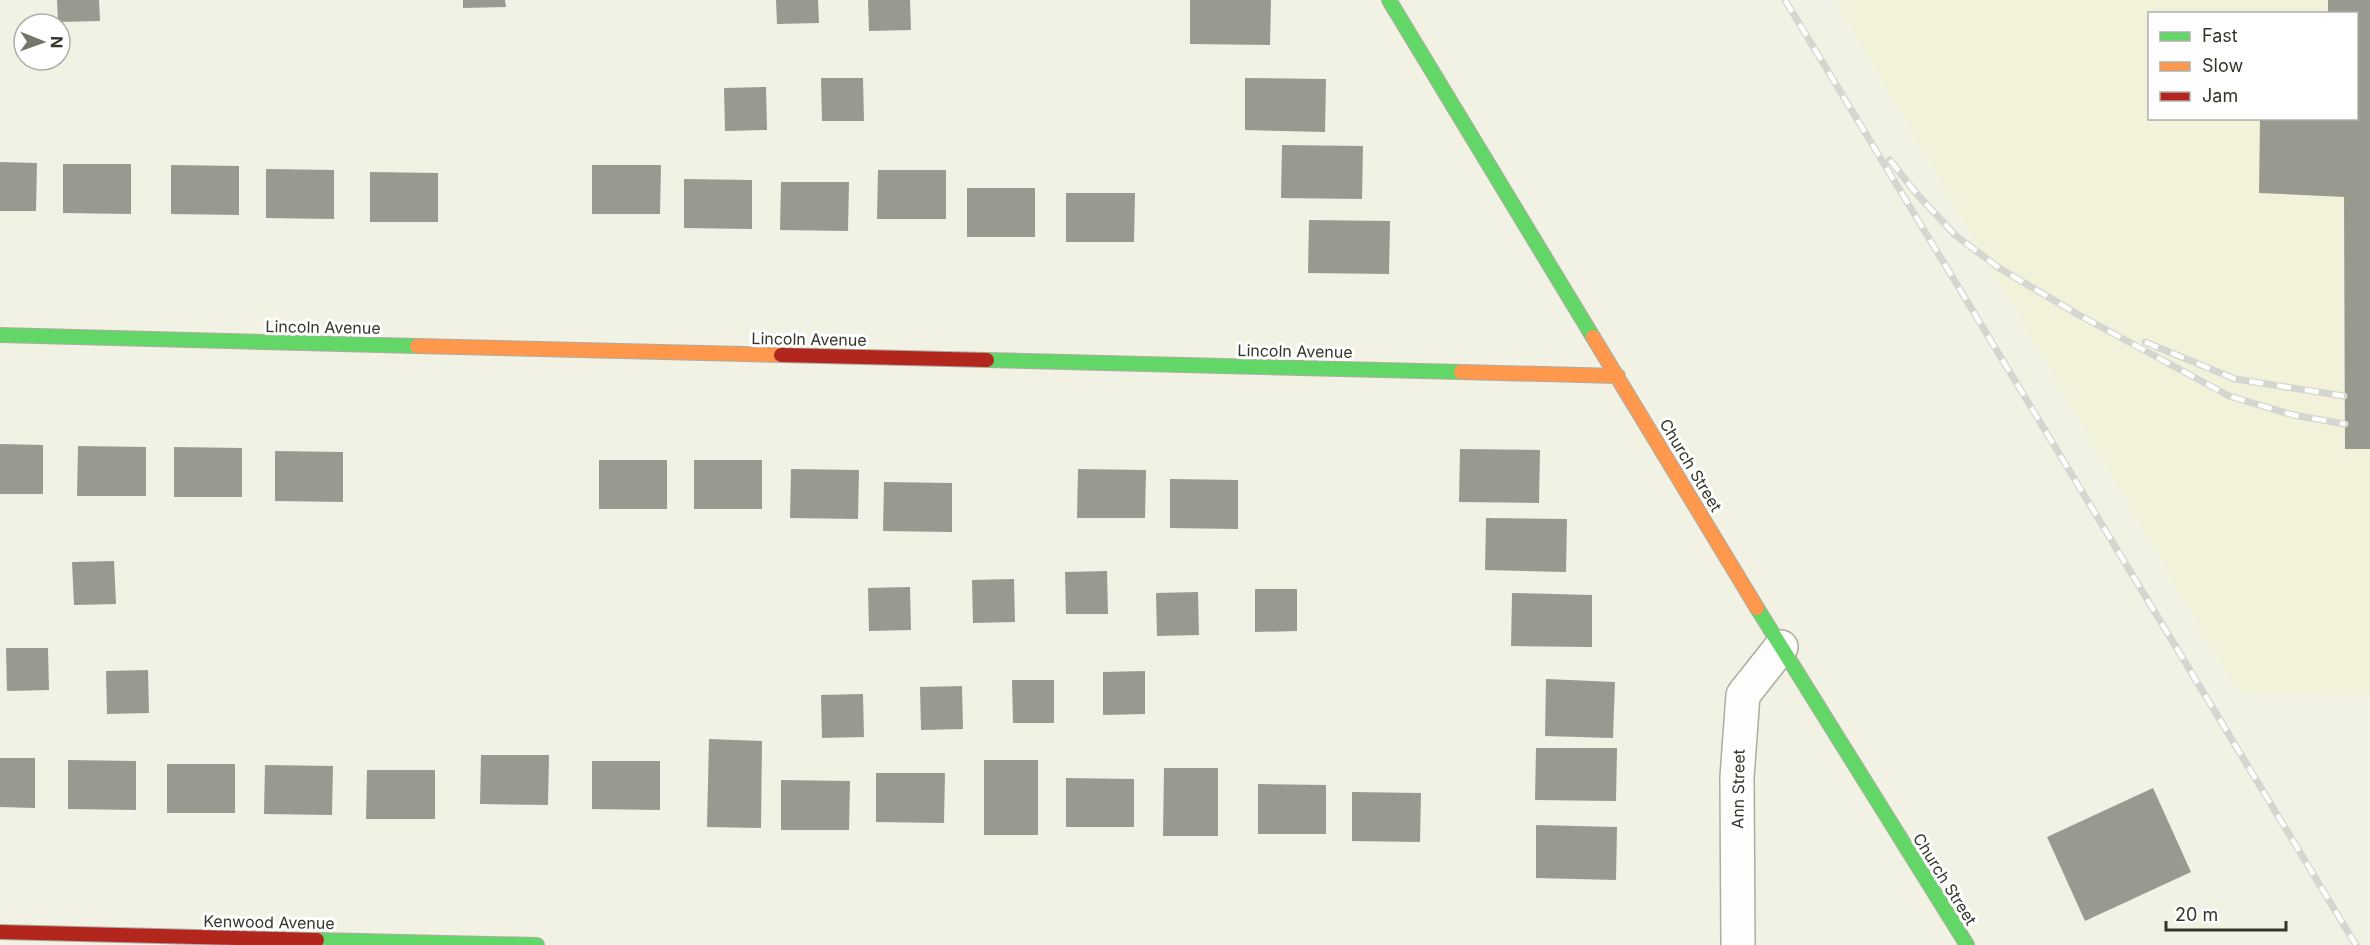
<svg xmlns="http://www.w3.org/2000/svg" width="2370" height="945" font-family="Inter,sans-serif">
  <rect width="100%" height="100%" fill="#f1f2e4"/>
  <!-- built -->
  <path fill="#f1f2d9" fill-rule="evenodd" d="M1835,0H2370V695L2238,693ZM2150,14H2356V118H2150Z"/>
  <!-- building -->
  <path fill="#999a8f" d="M57,0H99L100,21L58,22Z
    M463,0H505L506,7L463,8Z
    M776,0H818L819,23L777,24Z
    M868,0H910L911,30L869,31Z
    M1190,0H1271L1270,45L1190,44Z
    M2328,0H2370V449H2345L2344,197L2259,193L2260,118H2356V14H2328Z
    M821,78H863L864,121H822Z
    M1245,78L1326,79L1325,132L1245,130Z
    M766,87L767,130L725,131L724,88Z
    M1282,145L1363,146L1362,199L1281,198Z
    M0,162L37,163L36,211H0Z
    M63,164H131V214L63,213Z
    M171,165L239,166V215L171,214Z
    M592,165H661L660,214H592Z
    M266,169L334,170V219L266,218Z
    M878,170H946V219H877Z
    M370,172L438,173V222H370Z
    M684,179L752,180V229L684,228Z
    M781,182H849L848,231L780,230Z
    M967,188H1035V237H967Z
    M1066,193H1135L1134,242H1066Z
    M1309,220L1390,221L1389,274L1308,273Z
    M0,444L43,445V494H0Z
    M78,446L146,447V496H77Z
    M174,447L242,448V497H174Z
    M1460,449L1540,450L1539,503L1459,502Z
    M275,451L343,452V502L275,501Z
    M599,460H667V509H599Z
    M694,460H762V509H694Z
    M791,469L859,470L858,519L790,518Z
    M1078,469L1146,470L1145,518H1077Z
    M1170,479L1238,480V529L1170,528Z
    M884,482L952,483V532L883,531Z
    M1486,518L1567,519L1566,572L1485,570Z
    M114,561L116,604L74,605L72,562Z
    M1107,571L1108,614H1066L1065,572Z
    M1014,579L1015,622L973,623L972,580Z
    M910,587L911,630L869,631L868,588Z
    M1255,589H1297V631L1255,632Z
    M1198,592L1199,635L1157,636L1156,593Z
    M1512,593L1592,595V647L1511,646Z
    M6,648H48L49,690L7,691Z
    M148,670L149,713L107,714L106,671Z
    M1145,671V714L1103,715V672Z
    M1546,679L1615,682L1613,738L1545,736Z
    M1012,680H1054V723H1013Z
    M962,686L963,729L921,730L920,687Z
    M863,694L864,737L822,738L821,695Z
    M709,739L762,741L761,828L707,827Z
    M1536,748H1617L1616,801L1535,800Z
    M481,755H549L548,805L480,804Z
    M0,758H35V808L0,807Z
    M68,760L136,761V810L68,809Z
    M984,760H1038V835H984Z
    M592,761H660V810L592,809Z
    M167,764H235V813H167Z
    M265,765L333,766L332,815L264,814Z
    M1164,768H1218V836H1163Z
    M367,770H435V819H366Z
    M876,773H945L944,823L876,822Z
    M1066,778L1134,779V827H1066Z
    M781,780L850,781L849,830H781Z
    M1258,784L1326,785V834H1258Z
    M2153,788L2191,872L2085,921L2047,837Z
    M1352,792L1421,793L1420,842L1352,841Z
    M1536,825L1617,827L1616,880L1536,878Z"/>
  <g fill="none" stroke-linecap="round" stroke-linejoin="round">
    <!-- street casing -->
    <g stroke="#acaca1" stroke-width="36">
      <path id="street" d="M1738,945L1737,777L1743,695L1781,647"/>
    </g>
    <!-- fast casing -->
    <g stroke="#acaca1" stroke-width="16">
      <path id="fast" d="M1389,0L1593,337
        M0,335L417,346
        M987,360L1461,372
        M1757,608L1967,945
        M317,940L537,945"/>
    </g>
    <!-- slow casing -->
    <g stroke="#acaca1" stroke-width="16">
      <path id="slow" d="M1593,337L1757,608
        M417,346L781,355
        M1461,372L1618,376"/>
    </g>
    <!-- jam casing -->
    <g stroke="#acaca1" stroke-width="16">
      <path id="jam" d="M781,355L987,360
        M0,932L317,940"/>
    </g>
    <!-- street -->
    <use href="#street" stroke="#fdfdfb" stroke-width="33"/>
    <!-- fast -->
    <use href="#fast" stroke="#63d668" stroke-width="14"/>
    <!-- slow -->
    <use href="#slow" stroke="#ff974d" stroke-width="14"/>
    <!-- jam -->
    <use href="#jam" stroke="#b3261e" stroke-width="14"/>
    <!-- rail casing -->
    <g stroke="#d6d6d1" stroke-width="7">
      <path id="rail" d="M1785,0L2356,945
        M1890,160L1916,193L1955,235L1999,268L2079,315L2229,396L2293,415L2345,424
        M2145,342L2235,379L2344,396"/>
    </g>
    <!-- rail -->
    <use href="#rail" stroke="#fff" stroke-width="4.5" stroke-dasharray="14" stroke-linecap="butt"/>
  </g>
  <g text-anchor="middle" stroke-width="6" stroke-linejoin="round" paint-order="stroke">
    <!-- street labels -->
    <g font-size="16" fill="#34352a" stroke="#fff">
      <text transform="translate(323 327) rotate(1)" y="6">Lincoln Avenue</text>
      <text transform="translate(809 339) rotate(1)" y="6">Lincoln Avenue</text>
      <text transform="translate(1295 351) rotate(1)" y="6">Lincoln Avenue</text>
      <text transform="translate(1691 465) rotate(59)" y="6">Church Street</text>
      <text transform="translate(1738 789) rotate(-89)" y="6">Ann Street</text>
      <text transform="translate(1945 879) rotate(58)" y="6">Church Street</text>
      <text transform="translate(269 922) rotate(1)" y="6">Kenwood Avenue</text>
    </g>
  </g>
  <!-- legend -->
  <rect x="2148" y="12" width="210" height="108" fill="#ffffff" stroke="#aeaeaa" stroke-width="1.5"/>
  <rect x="2160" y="32" width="30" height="9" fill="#63d668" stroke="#aeaeaa" stroke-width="1.5"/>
  <text x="2202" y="42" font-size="18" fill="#34352a">Fast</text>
  <rect x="2160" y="62" width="30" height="9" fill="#ff974d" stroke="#aeaeaa" stroke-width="1.5"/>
  <text x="2202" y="72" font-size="18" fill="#34352a">Slow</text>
  <rect x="2160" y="92" width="30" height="9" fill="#b3261e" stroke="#aeaeaa" stroke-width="1.5"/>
  <text x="2202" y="102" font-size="18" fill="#34352a">Jam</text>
  <!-- north arrow -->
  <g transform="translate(42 42) rotate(91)"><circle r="28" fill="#ffffff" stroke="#aeaeaa" stroke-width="1.5"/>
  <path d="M0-4.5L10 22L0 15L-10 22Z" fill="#76776b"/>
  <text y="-9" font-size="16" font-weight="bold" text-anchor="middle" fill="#34352a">N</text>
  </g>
  <!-- scale -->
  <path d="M2166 921v9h120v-9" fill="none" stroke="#34352a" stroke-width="3"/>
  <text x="2175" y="921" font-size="18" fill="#34352a" stroke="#ffffff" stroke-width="4.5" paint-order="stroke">20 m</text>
</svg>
